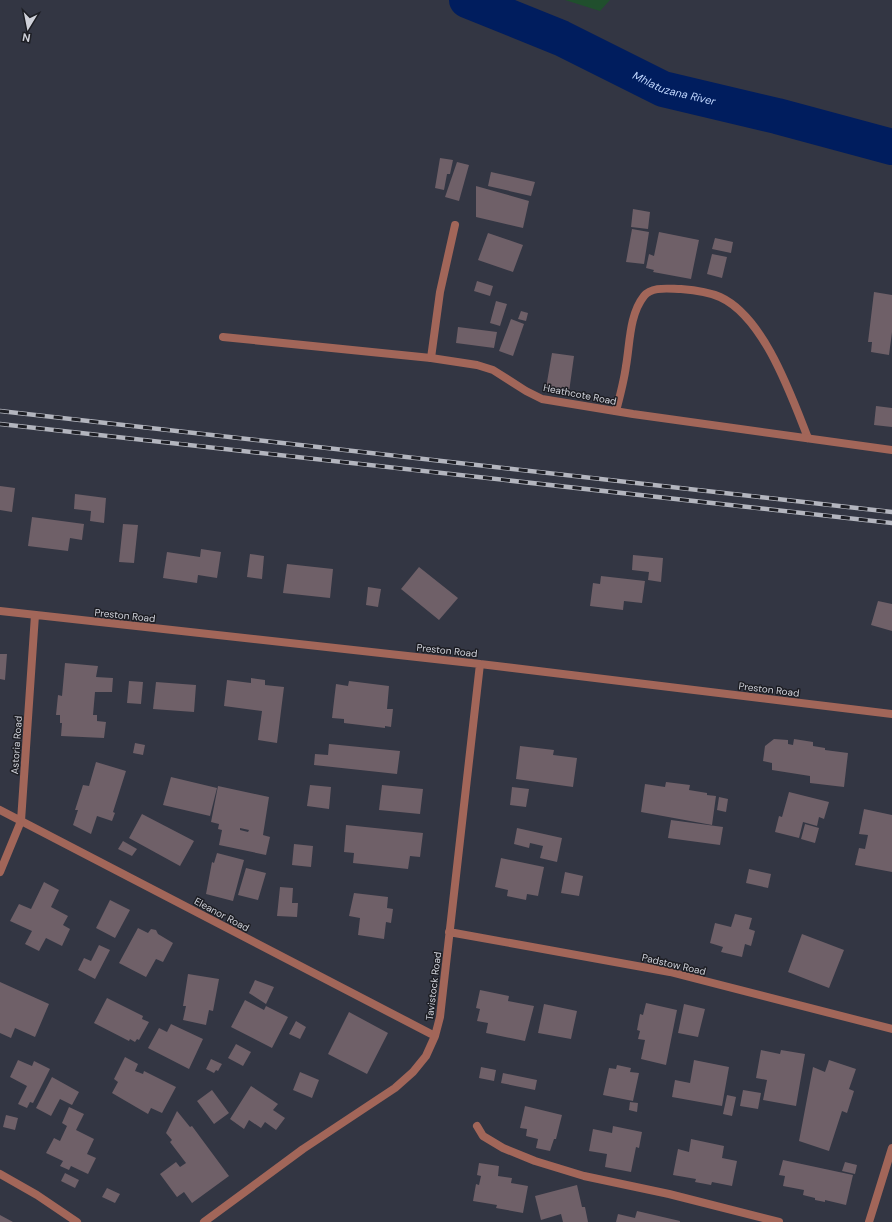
<svg xmlns="http://www.w3.org/2000/svg" width="892" height="1222" font-family="'DM Sans',sans-serif">
  <rect width="100%" height="100%" fill="#333643"/>
  <!-- green -->
  <path fill="#204f2d" d="M565,0H610L600,11Z"/>
  <g fill="none" stroke-linecap="round" stroke-linejoin="round">
    <!-- river -->
    <path stroke="#001d5e" stroke-width="36" id="s1" d="M467,0L561,38L663,89L777,116L892,147"/>
  </g>
  <!-- building -->
  <path fill="#6f6068" fill-rule="evenodd" d="M440,158L453,160L450,174H447L444,190L435,188Z
    M457,162L469,165L459,201L445,197Z
    M491,172L535,182L531,196L488,186Z
    M476,186L529,201L523,228L476,217Z
    M633,209L650,212L648,229L631,227Z
    M632,229L649,232L644,264L626,262Z
    M659,232L699,240L691,279L653,272L654,270L646,268L649,254L654,256Z
    M488,233L523,245L513,272L478,260Z
    M715,238L733,242L731,253L712,249Z
    M712,254L727,257L722,278L707,274Z
    M477,281L493,286L490,296L474,291Z
    M874,292L892,295V332L889,355L871,352L872,342H868Z
    M496,301L507,304L500,326L490,323Z
    M521,311L528,313L526,321L518,319Z
    M511,319L524,324L513,356L499,351Z
    M458,327L497,332L494,348L456,343Z
    M552,353L574,356L569,392L546,388Z
    M876,406L892,408V427L874,425Z
    M0,486L15,488L12,512L0,510Z
    M75,494L106,498L104,523L90,521L91,511L74,509Z
    M32,517L84,524L82,540L70,538L68,551L28,546Z
    M123,524L138,525L134,563L119,562Z
    M201,549L221,552L217,578L198,575L197,583L163,578L167,552L200,557Z
    M250,554L264,556L262,579L247,577Z
    M633,555L663,558L661,582L648,580L649,572L632,570Z
    M287,564L333,569L330,598L283,593Z
    M419,567L458,598L439,620L401,589Z
    M601,576L645,581L642,603L624,601L623,610L590,606L593,583L600,584Z
    M368,587L381,589L378,607L366,605Z
    M878,601L892,604V631L871,625Z
    M0,654H7L5,680L0,679Z
    M65,663L98,666L96,677L113,678L112,692H95L93,715H97V721L106,722L104,738L61,736L62,723H60V715H56L58,695L62,696Z
    M251,678L265,680V685L284,687L277,743L258,740L262,711L224,706L227,680L251,683Z
    M129,681L143,682L141,704L127,703Z
    M349,681L389,686L387,709H393L391,727L385,726V728L344,723V719L332,718L336,684L348,686Z
    M156,682L196,685L194,712L153,709Z
    M774,739L788,740V744L793,745L794,739L813,742V746L825,748V750L848,753L844,787L810,783V776L772,770V763L763,761L765,746Z
    M135,743L145,745L143,755L133,753Z
    M329,744L400,751L397,774L314,765L315,754L328,755Z
    M520,746L554,750L553,755L577,758L573,787L516,779Z
    M96,762L126,771L113,812L115,813L112,821L97,816L91,834L73,825L78,810H75L83,785L89,786Z
    M171,777L217,788L210,816L163,805Z
    M666,782L690,785L689,790L707,793V795L716,796L712,825L641,812L645,784L665,787Z
    M310,785L331,787L329,809L307,806Z
    M382,785L423,789L420,814L379,810Z
    M218,786L269,797L263,835L270,837L266,855L219,845L222,830L218,829L219,824L211,822ZM240,828L249,830L248,832L240,830Z
    M512,787L529,789L526,807L510,805Z
    M789,792L829,802L824,819L819,817L817,826L803,822L799,838L775,832L779,816L782,817Z
    M719,797L728,799L726,812L717,810Z
    M864,809L892,815V872L855,865L859,848L865,849L868,835L859,834Z
    M142,814L194,841L180,866L129,838Z
    M671,820L723,827L720,845L668,838Z
    M805,824L819,828L815,843L801,839Z
    M346,825L423,833L420,857L410,856L408,869L353,863L354,853L344,852Z
    M517,828L562,838L557,862L540,858L543,846L530,843L529,848L514,844Z
    M123,841L137,849L132,856L118,849Z
    M294,844L313,846L311,867L292,865Z
    M217,853L244,860L233,901L206,894L212,862L214,863Z
    M501,858L544,867L538,896L527,894L526,900L507,896L508,890L495,887Z
    M246,868L266,873L258,900L238,895Z
    M749,869L771,874L768,888L746,883Z
    M565,872L583,876L579,896L561,893Z
    M44,882L59,890L51,907L68,916L63,925L70,929L62,946L46,938L39,951L25,944L32,931L10,921L19,904L31,909Z
    M280,887L293,888L292,903H298L297,917L277,916Z
    M354,893L388,897L387,908L393,909L391,923L386,922L384,939L358,935L360,918L349,916Z
    M110,900L130,910L115,938L96,928Z
    M735,914L752,918L749,929L755,931L751,946L745,944L742,957L721,952L723,947L710,943L715,923L731,927Z
    M138,928L148,933L151,929L156,930L158,934L173,943L163,962L156,959L146,977L119,963Z
    M802,934L844,950L829,988L788,972Z
    M99,945L110,950L95,979L78,970L84,958L91,961Z
    M188,974L219,979L213,1011L209,1010L206,1025L183,1020L186,1006H183Z
    M255,980L274,987L266,1004L249,993Z
    M0,982L49,1004L35,1037L15,1028L11,1038L0,1033Z
    M480,990L509,996L508,1001L534,1006L525,1041L486,1033L488,1023L477,1021L480,1009L476,1008Z
    M107,998L143,1016L142,1019L149,1022L139,1040L137,1039L135,1042L130,1039L129,1041L94,1023Z
    M245,1000L264,1010L266,1006L288,1017L272,1048L231,1027Z
    M646,1003L677,1010L666,1065L641,1059L645,1040L638,1039L640,1031L637,1030L640,1014L643,1015Z
    M544,1004L577,1011L571,1039L538,1033Z
    M684,1004L705,1009L698,1037L678,1033Z
    M349,1012L388,1033L367,1074L328,1054Z
    M296,1021L306,1027L300,1039L289,1034Z
    M171,1024L203,1039L189,1069L148,1048L159,1028L167,1032Z
    M236,1044L251,1052L243,1066L228,1058Z
    M761,1050L780,1054L781,1050L805,1054L796,1106L763,1100L767,1080L756,1078Z
    M125,1057L138,1064L135,1071L143,1074L144,1071L176,1087L162,1113L151,1108L148,1114L112,1093L118,1082L114,1079Z
    M211,1059L222,1064L218,1071L216,1070L214,1073L206,1069Z
    M18,1060L32,1066L34,1061L50,1069L33,1103L30,1102L27,1108L18,1104L27,1086L10,1077Z
    M694,1060L729,1067L722,1106L672,1097L675,1080L690,1083Z
    M829,1060L856,1069L849,1089L854,1091L847,1113L842,1111L829,1151L799,1141L813,1067L825,1072Z
    M617,1065L631,1068L630,1072L639,1073L633,1101L603,1095L609,1068L616,1069Z
    M481,1067L496,1070L494,1081L479,1078Z
    M300,1072L319,1080L312,1098L293,1090Z
    M503,1073L537,1080L535,1090L501,1083Z
    M52,1077L79,1092L72,1105L60,1099L51,1116L36,1108Z
    M251,1086L278,1104L273,1110L285,1118L276,1130L265,1122L261,1128L249,1120L244,1129L230,1119Z
    M212,1090L229,1113L214,1124L197,1101Z
    M743,1090L761,1093L758,1109L740,1106Z
    M727,1095L736,1097L732,1116L723,1114Z
    M630,1102L638,1103L637,1112L629,1110Z
    M525,1106L562,1115L556,1139H554L550,1151L536,1148L538,1139L526,1136L527,1129L520,1128Z
    M69,1107L84,1114L76,1130L94,1139L87,1154L96,1158L88,1174L71,1166L69,1170L60,1166L63,1161L46,1153L54,1138L60,1141L67,1126L62,1123Z
    M177,1111L190,1127L192,1126L229,1176L192,1203L184,1192L177,1197L160,1174L176,1162L180,1167L186,1163L170,1142L172,1140L166,1133Z
    M6,1115L18,1118L15,1130L3,1127Z
    M613,1126L642,1132L639,1148L636,1147L631,1172L605,1167L607,1154L589,1151L593,1129L612,1133Z
    M691,1139L724,1146L722,1158L737,1161L732,1186L712,1182L711,1185L695,1182L696,1179L673,1175L678,1149L689,1152Z
    M783,1160L853,1175L846,1205L825,1200V1202L815,1200V1198L803,1195L804,1190L783,1186L785,1176L779,1175Z
    M845,1162L857,1165L855,1174L842,1171Z
    M479,1163L499,1166L498,1176L512,1178L511,1183L528,1186L523,1213L496,1208L497,1205L473,1201L476,1184L479,1185L481,1176L477,1175Z
    M65,1173L79,1180L75,1188L61,1181Z
    M577,1185L582,1207H585L588,1222H563L561,1214L541,1220L535,1196Z
    M107,1188L120,1194L115,1203L102,1197Z
    M637,1211L680,1221V1222H616L618,1214L635,1218Z
    M0,1215L13,1222H0Z"/>
  <g fill="none" stroke-linecap="round" stroke-linejoin="round">
    <!-- lane -->
    <path stroke="#a26659" stroke-width="8" d="M431,358L440,292L455,225
      M616,411C620,396 624,381 626,366C630,344 629,315 644,296C652,286 669,289 681,289C693,290 709,292 720,297C764,317 791,395 808,438"/>
    <!-- street -->
    <path stroke="#a26659" stroke-width="8" d="M223,337L431,358L477,365L493,370L526,391L542,399L633,414L892,450
      M0,611L480,664L892,714
      M0,810L435,1036
      M0,872L21,821L35,615
      M449,932L670,972L892,1029
      M477,1126L483,1136L503,1148L535,1161L584,1176L669,1194L779,1222
      M0,1174L37,1195L77,1222
      M204,1222L303,1149L395,1088L413,1072L426,1056L435,1036L440,1017L480,664
      M869,1222L892,1148"/>
    <!-- rail casing -->
    <g stroke="#b3b5be" stroke-width="4.5">
      <path id="rail" d="M0,411L892,512
        M0,424L892,523"/>
    </g>
    <!-- rail -->
    <use href="#rail" stroke="#1d1e24" stroke-width="3" stroke-dasharray="9" stroke-linecap="butt"/>
  </g>
  <g text-anchor="middle" stroke-width="3" stroke-linejoin="round" paint-order="stroke">
    <!-- street labels -->
    <g font-size="10" fill="#d0d2da" stroke="#1d1e24">
      <text transform="translate(580 394) rotate(11)" y="4">Heathcote Road</text>
      <text transform="translate(125 615) rotate(6)" y="4">Preston Road</text>
      <text transform="translate(447 650) rotate(6)" y="4">Preston Road</text>
      <text transform="translate(769 689) rotate(7)" y="4">Preston Road</text>
      <text transform="translate(16 745) rotate(-86)" y="4">Astoria Road</text>
      <text transform="translate(222 914) rotate(28)" y="4">Eleanor Road</text>
      <text transform="translate(674 964) rotate(13)" y="4">Padstow Road</text>
      <text transform="translate(433 986) rotate(-83)" y="4">Tavistock Road</text>
    </g>
    <!-- water labels -->
    <g font-size="11" font-style="italic" fill="#c0d7fe" stroke="#1d1e24">
      <text dy="4" stroke="none"><textPath href="#s1" startOffset="226">Mhlatuzana River</textPath></text>
    </g>
  </g>
  <!-- north arrow -->
  <g transform="translate(28 28) rotate(190)" stroke="#1d1e24" stroke-width="3" paint-order="stroke">
  <path d="M0-3L7 15L0 10L-7 15Z" fill="#d0d2da"/>
  <text y="-6" font-size="11" font-weight="bold" text-anchor="middle" fill="#d0d2da">N</text>
  </g>
</svg>
